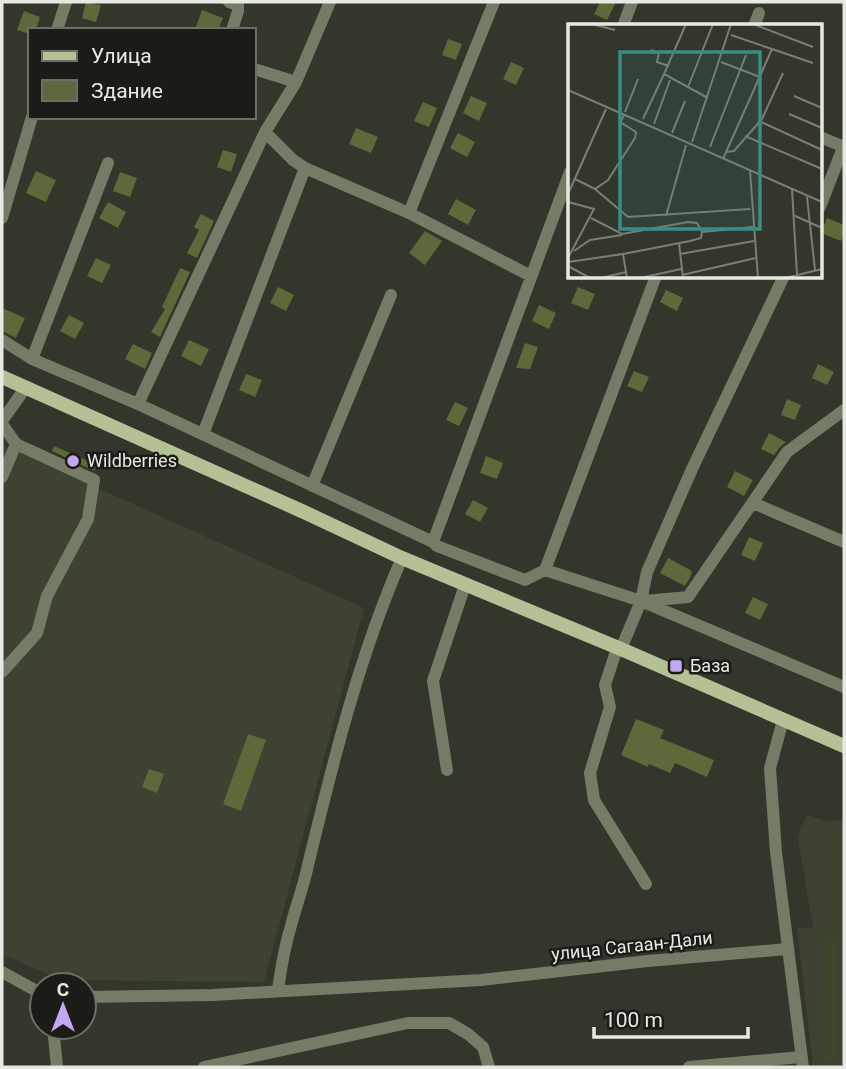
<svg xmlns="http://www.w3.org/2000/svg" width="846" height="1069" font-family="Roboto,sans-serif">
  <rect width="100%" height="100%" fill="#32362b"/>
  <!-- built -->
  <path fill="#3d4233" d="M2,445L364,608L264,982L61,980L2,954Z
    M808,815L829,822L843,819L844,816V1067H813L797,928L813,927L798,838L801,827Z"/>
  <!-- green -->
  <path fill="#3e462c" d="M823,938H838L836,1060L823,1061Z"/>
  <!-- building -->
  <path fill="#5c693a" d="M86,2L101,5L96,22L82,18Z
    M600,2H616L607,20L594,14Z
    M202,10L223,18L218,30H195Z
    M24,11L40,17L36,30H30V34L17,30Z
    M448,39L462,44L456,60L442,55Z
    M511,62L524,68L516,85L503,79Z
    M471,96L487,103L479,121L463,113Z
    M423,102L437,108L429,127L414,121Z
    M356,128L378,137L371,153L349,144Z
    M458,133L475,142L467,157L450,148Z
    M223,150L237,154L231,172L217,167Z
    M36,171L56,180L46,202L26,193Z
    M120,172L137,178L130,197L113,191Z
    M456,199L476,210L468,225L448,214Z
    M108,202L126,212L118,228L99,218Z
    M201,214L214,221L197,258L187,253L199,230L194,227Z
    M827,218L844,225V233L841,241L821,233Z
    M425,231L442,241L425,265L409,253Z
    M96,258L111,265L102,283L87,276Z
    M180,268L190,272L160,337L151,332L165,309L162,307Z
    M278,287L294,295L286,311L270,303Z
    M578,287L595,294L588,310L571,303Z
    M666,290L683,298L677,311L660,302Z
    M539,305L556,313L549,329L532,321Z
    M2,308L25,318L16,338L2,331Z
    M69,315L84,323L75,339L60,331Z
    M189,340L209,349L201,366L181,356Z
    M525,343L538,347L530,369L516,368Z
    M133,344L152,353L145,369L125,359Z
    M818,364L834,372L827,385L812,378Z
    M634,371L649,377L642,392L627,386Z
    M246,374L262,380L255,397L239,390Z
    M787,399L801,405L795,420L781,415Z
    M455,402L468,408L459,426L446,420Z
    M769,433L786,442L780,447L774,455L761,449Z
    M54,446L97,465L94,471L52,451Z
    M486,456L503,463L497,479L480,473Z
    M735,471L753,480L744,496L727,487Z
    M473,500L488,508L480,522L465,514Z
    M749,537L763,543L755,561L741,555Z
    M668,558L692,571L690,578L685,586L660,573Z
    M753,597L768,604L760,620L745,613Z
    M636,719L664,730L660,738L714,760L707,777L675,763L670,773L649,764L648,767L621,755Z
    M248,734L266,740L241,811L223,804Z
    M149,769L164,774L157,793L142,787Z"/>
  <g fill="none" stroke-linecap="round" stroke-linejoin="round">
    <!-- minor -->
    <path stroke="#747b66" stroke-width="12" d="M229,2L238,5V11L232,30
      M330,2L296,82L265,132L293,160L305,168L409,213L531,276
      M623,26L632,2
      M754,26L759,13
      M57,30L66,2
      M254,69L296,82
      M820,137L844,147
      M820,207L844,145
      M409,213L494,2
      M2,218L32,117
      M2,340L32,359L138,404L433,542L437,546L525,580L545,570L656,276
      M32,359L108,163
      M138,404L265,132
      M2,421L26,387
      M2,424L16,444L94,480L88,519L47,596L37,633L2,672
      M203,434L305,168
      M2,477L16,444
      M312,486L391,295
      M753,503L844,542
      M433,542L570,172
      M545,570L641,601L844,687
      M645,601L688,597L787,452L844,410
      M617,648L605,685L610,707L590,773L594,800L646,884
      M621,649L641,601L647,572L692,469L784,276
      M783,720L770,768L776,852L803,1067
      M447,770L433,681L465,585
      M2,972L42,994
      M278,990C281,967 285,945 292,922C297,903 304,885 308,865C333,762 359,656 402,558
      M84,997L213,995L481,980L648,961L787,949
      M53,1027L57,1067
      M204,1067L408,1023H449L468,1034L483,1047L489,1067
      M689,1067L801,1057"/>
    <!-- major -->
    <path stroke="#b4c196" stroke-width="14" d="M2,377L304,512L402,558L621,649L844,746"/>
  </g>
  <!-- markers -->
  <g fill="#c4a7f1" stroke="#1b1c18" stroke-width="2.5">
    <circle cx="73" cy="461" r="7"/>
    <rect x="669" y="659" width="14" height="14" rx="3.5"/>
  </g>
  <g text-anchor="middle" stroke-width="5" stroke-linejoin="round" paint-order="stroke">
    <!-- poi labels -->
    <g font-size="18" fill="#e7e9e3" stroke="#1b1c18" text-anchor="start">
      <text x="87" y="467">Wildberries</text>
      <text x="690" y="672">База</text>
    </g>
    <!-- street labels -->
    <g font-size="18" fill="#e7e9e3" stroke="#1b1c18">
      <text transform="translate(632 946) rotate(-6)" y="6">улица Сагаан-Дали</text>
    </g>
  </g>
  <!-- overview -->
  <g transform="translate(568 24)">
    <rect width="254" height="254" fill="#32362b"/>
    <path fill="none" stroke="#7a7e75" stroke-width="2" d="M24,0L47,6M118,0L96,50L140,74M185,0L245,23M163,11L245,39M83,26L91,29L89,38L101,42M153,38L192,53M120,63L145,0M0,66L254,178M226,72L254,84M57,88L70,55M221,90L254,104M75,95L96,50M191,97L254,126M86,100L102,56M104,109L117,77M177,112L254,145M124,118L163,0M142,123L178,31M158,128L166,127L194,95L215,49M155,135L204,25M182,147L190,254M7,155L27,165L40,156L67,114L68,108L52,98L56,92M27,165L60,193L182,185M224,165L229,251M0,170L38,85M239,173L247,246M0,178L26,185L0,234M225,191L254,204M98,192L118,121M23,194L54,210L120,198L129,199L134,208M111,219L115,254M6,227L22,216L54,211M55,230L122,217L133,214L134,208L185,203M112,230L186,217M0,238L55,230L59,254M0,242L22,254M114,251L188,234M33,254L58,248M72,254L113,245M217,254L254,245"/>
    <path fill="#3a8d85" fill-opacity="0.15" stroke="#3a8d85" stroke-width="3.5" d="M52,28H192V205H52Z"/>
    <rect width="254" height="254" fill="none" stroke="#e7e9e3" stroke-width="3.5"/>
  </g>
  <!-- border -->
  <rect width="846" height="1069" fill="none" stroke="#e7e9e3" stroke-width="7"/>
  <!-- legend -->
  <rect x="28" y="28" width="228" height="91" fill="#1b1c18" stroke="#6d6e69" stroke-width="2"/>
  <rect x="42" y="51" width="35" height="10" fill="#b4c196" stroke="#6d6e69" stroke-width="2"/>
  <text x="91" y="63" font-size="21" fill="#e7e9e3">Улица</text>
  <rect x="42" y="80" width="35" height="21" fill="#5c693a" stroke="#6d6e69" stroke-width="2"/>
  <text x="91" y="98" font-size="21" fill="#e7e9e3">Здание</text>
  <!-- north arrow -->
  <g transform="translate(63 1006)"><circle r="33" fill="#1b1c18" stroke="#6d6e69" stroke-width="2"/>
  <path d="M0-5L12 26L0 18L-12 26Z" fill="#c4a7f1"/>
  <text y="-10" font-size="19" font-weight="bold" text-anchor="middle" fill="#e7e9e3">С</text>
  </g>
  <!-- scale -->
  <path d="M594 1027v10h154v-10" fill="none" stroke="#e7e9e3" stroke-width="3.5"/>
  <text x="604" y="1027" font-size="21" fill="#e7e9e3" stroke="#1b1c18" stroke-width="5" paint-order="stroke">100 m</text>
</svg>
